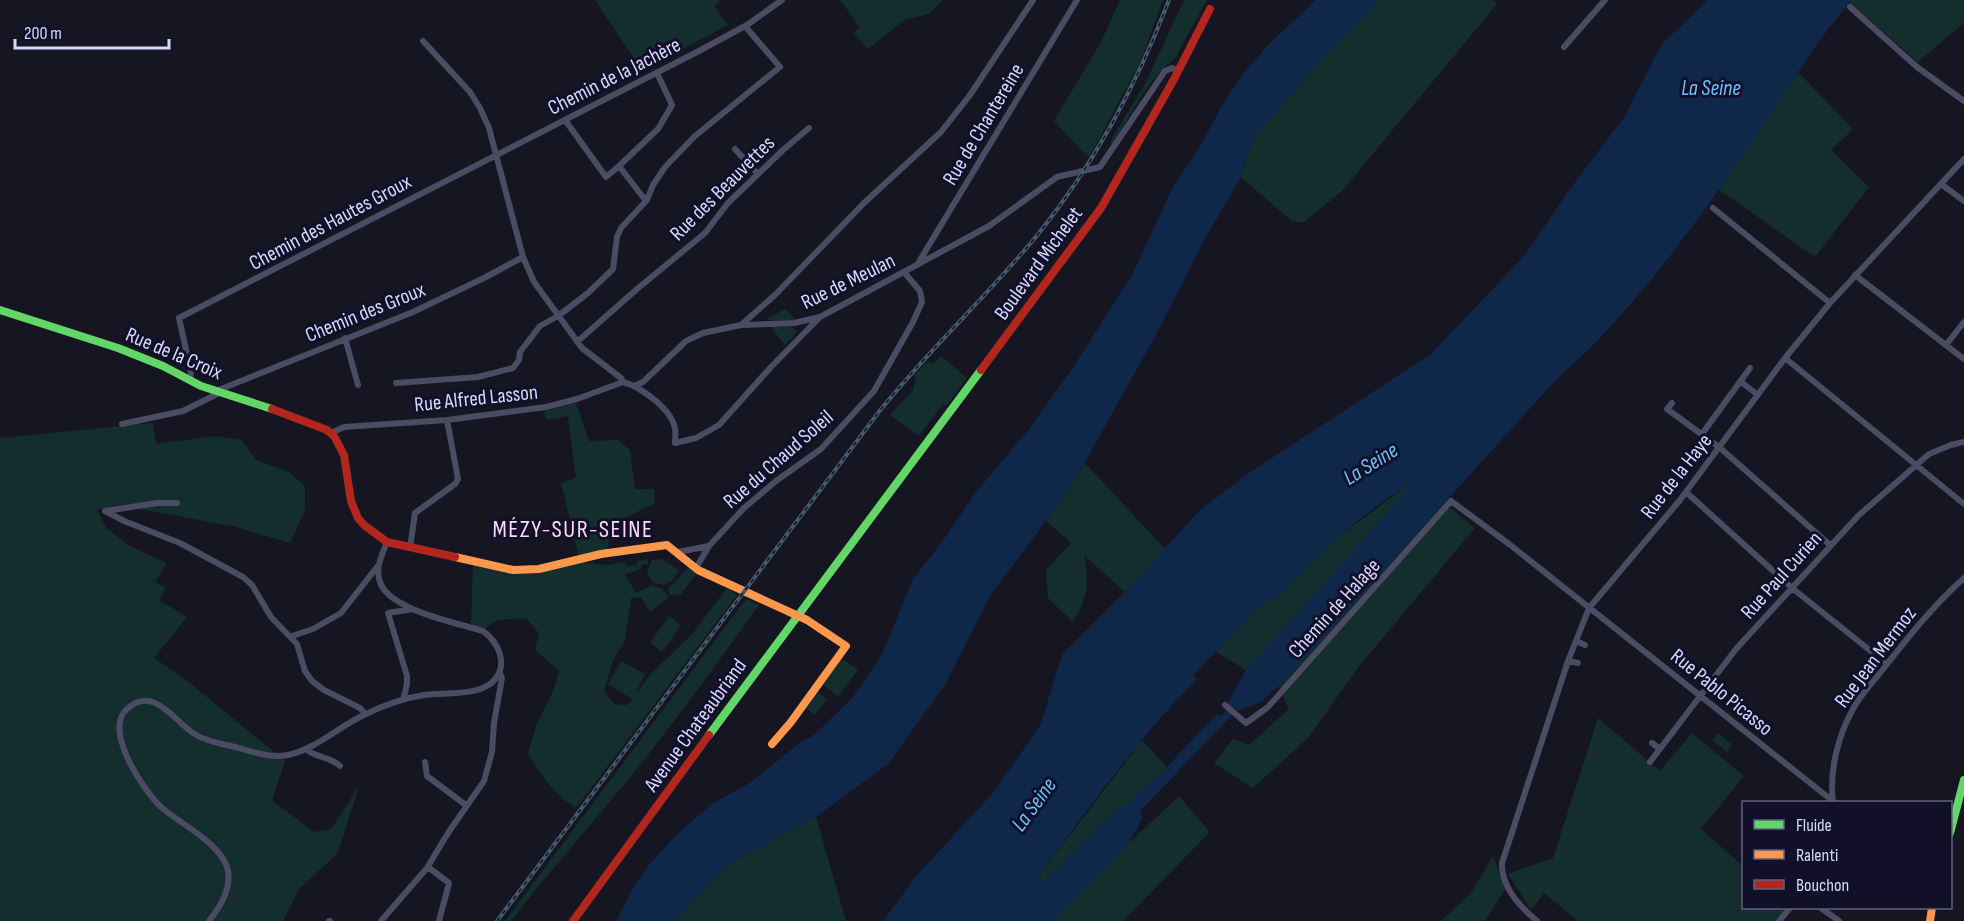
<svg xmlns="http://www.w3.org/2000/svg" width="1964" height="921" font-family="'Sofia Sans Condensed',sans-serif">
  <rect width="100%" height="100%" fill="#161622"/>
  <!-- green -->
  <path fill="#132e2d" d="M595,0H719L720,2L714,6L728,25L642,71Z
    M840,0H943L929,14L904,20L868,49L854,33L860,27Z
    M1120,0H1163L1140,63L1089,158L1054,121L1101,42Z
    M1184,0H1207L1174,60C1153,70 1124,126 1111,148V140L1145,84Z
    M1380,0H1493L1497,4L1342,191L1304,222H1293L1241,177L1248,152L1258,133L1323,58Z
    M1852,0H1964V23L1918,62L1850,3Z
    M1798,72L1853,129L1831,150L1869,187L1815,257L1718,189Z
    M785,309L796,320H765Z
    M770,326L792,327L797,332L785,345Z
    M941,356L967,378L946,406L943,404L919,436L890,415L913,390L916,378L914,376L928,361L933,364Z
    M576,403L589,441L618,440L630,450L635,489H654L655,503L609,526L608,549L579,557L561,483L576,478L568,416L547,420L544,411Z
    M153,423L156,444L216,436L242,440L256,460L289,472L305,486V510L290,543L233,526L138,509H97L106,528L130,546L167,563L155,582L166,588L159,600L187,617L154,658L185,679L285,761L272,800L314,832L331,829L359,786L338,853L299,889L283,921H0V438Z
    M1085,463L1165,549L1125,592L1084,555C1089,582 1088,598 1073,622L1048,598L1046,570L1071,543L1046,521L1071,487Z
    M1405,487L1408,491L1246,670L1216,652L1267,599L1272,602L1303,570L1341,535Z
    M1444,503L1475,528L1360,665L1308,738L1253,788L1214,763L1233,739L1249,745L1289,709L1279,686Z
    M648,559V564L641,565V569L625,574L636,593L653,585L662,589L669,597L650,612L641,597L631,598L625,641L613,660L604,691L614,704L627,705L632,699L608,684L621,661L645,674L635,695L650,675L693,633L727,588L737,595L576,808C555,795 540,775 528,753L537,723L553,691L559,671L535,650L539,633L526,618L497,620L484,629L471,624L473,565L513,572L580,562L609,565L625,562L628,567L637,564V561Z
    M662,559L679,570L672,581L663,585L653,582L647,574L652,560Z
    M688,568L696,574L681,594L670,595L668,589Z
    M746,599L759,605C723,655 686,706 648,755C603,812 555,864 511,921H505Z
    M669,616L681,625L662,652L650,643Z
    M842,659L858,670L838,696L823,685Z
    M818,692L827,699L815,715L806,708Z
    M1598,718L1660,771L1692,733L1744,776L1701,829L1743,866L1744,908H1786L1775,921H1578L1544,893L1531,910L1508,874L1553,858Z
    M1718,733L1732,745L1727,752L1712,740Z
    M1142,740L1167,767L1129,802L1103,821L1045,880H1041L1039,876Z
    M1179,796L1210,832L1123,921H1054L1129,843Z
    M816,817L846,921H677L684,910L730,863Z
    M1493,856L1505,889L1485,921H1441L1471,893Z"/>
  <!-- water -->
  <path fill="#0f2849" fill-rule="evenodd" d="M1316,0H1380L1323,58L1258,133L1248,152L1241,177L1203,242L1157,333L1071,487L990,596L945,685L888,764L816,817L730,863L684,910L677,921H616L633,888L649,865L677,834L713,803L750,783L801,742L812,737L853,697L878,661L887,643L912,581L947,535L976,492L1029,429L1072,369L1132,275L1173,187L1198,150L1227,97L1243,74L1270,43Z
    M1708,0H1852C1809,49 1777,107 1740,160C1697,222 1651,284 1599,339C1585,354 1568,368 1553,383L1279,686L1260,703L1236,711L1140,811L1143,817L1129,843L1054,921H883L918,874L993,793L1040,726L1062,655L1129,588L1199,511L1246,475L1431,354L1525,255L1570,189L1625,116L1661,45ZM1405,487L1407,491L1246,670L1228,702L1230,706L1221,716L1216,715L1163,771L1129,802L1103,821L1045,880H1041L1039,876C1089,808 1137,739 1197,679L1193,675L1267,599L1272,602C1312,560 1355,518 1405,487Z"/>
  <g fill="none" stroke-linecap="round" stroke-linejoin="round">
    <!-- street -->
    <path stroke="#4b4b63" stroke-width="6" d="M1850,7L1917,67L1964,101
      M423,41L470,92L480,108L489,128L523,257L534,282L582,348L621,378L623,382
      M1564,47L1605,0
      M565,120L606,177L619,166L646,201
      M735,149L758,174
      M619,166L658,129L672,105L657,73
      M1941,184L1964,201
      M1713,208L1830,303
      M917,265L1077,0
      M1855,275L1964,359
      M741,325L775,295L864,203L941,132L970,95L1033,0
      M345,338L358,385
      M577,342L637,289L705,233L728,203L783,150L809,128
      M1946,345L1964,322
      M1785,358L1964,504
      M190,379L191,372L179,318L697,52L747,25L782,0
      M1740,381L1758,395
      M623,382C641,387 672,409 675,429C676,433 675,439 675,443L696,438L719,425L770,368L820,317
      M396,383L478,377L513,368L519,360L520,352L540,326L558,316L588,293L613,269L617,237L621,228L647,200L653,185L665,167L695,136L780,67L745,26
      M634,386L643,382L686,341L703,333L741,325L794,323L820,317L989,226L1057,177L1100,167L1165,71L1172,68L1179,71
      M216,391L413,312L484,278L523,257
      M1672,403L1667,409L1719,447L1830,545
      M122,424L183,411L221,392
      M331,433L344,427L447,420L546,407L577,399L623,382
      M1702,434L1750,368
      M1686,492L1792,588L1887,664
      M105,511L124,521L180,543L243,577L252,585L271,617L297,644L305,671L312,681L324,690L360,708L365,714
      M106,511L157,503H177
      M410,548L415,513L455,484L458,479L447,420
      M678,552L709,546
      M696,568L709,546L743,509L776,481L821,449L874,391L913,322L922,302L920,291L904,272
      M292,636L313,629L341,613L377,567
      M1576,641L1585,645
      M1568,661L1578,663
      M403,700L407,684V676L388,613L413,609
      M1225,705L1246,723L1268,707L1451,501L1509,544L1834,802
      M1652,743L1660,749
      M306,749C317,759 330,756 340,766
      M425,762L427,776L467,806
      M1650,762L1736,649L1858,516L1929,454L1951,445L1964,442
      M1833,802C1829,771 1838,736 1853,709C1861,694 1874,681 1884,668C1909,636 1933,606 1964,578
      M428,867L449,883L439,921
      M1821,908L1839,921
      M209,921C220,907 231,890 228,871C223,844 180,824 161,807C143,790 102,729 128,708C155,685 175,723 196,735C206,741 222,744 235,747C251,751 271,759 288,755C316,749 338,727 364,715C382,706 404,698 424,695C446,692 483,697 496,678C508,662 497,641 483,631C457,623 389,610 380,582C375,568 382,555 387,542
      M329,921H330
      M381,921L427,868L448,833L484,781L492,752L494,723L502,678L500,673
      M1537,921C1520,907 1501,887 1502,863L1568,661L1589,608L1680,500L1785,358L1830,303L1964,159
      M1779,921L1790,908"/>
    <!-- fast -->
    <path stroke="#63d668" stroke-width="8" d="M0,310L118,348L163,366L201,386L272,409
      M709,735L981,370
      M1950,833L1964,780"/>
    <!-- slow -->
    <path stroke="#ff974d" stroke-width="8" d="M455,557L513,570L539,569L601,554L667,545L698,570L807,620L846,646L791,722L772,744
      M1930,921L1932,908"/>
    <!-- jam -->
    <path stroke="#b3261e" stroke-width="8" d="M981,370L1101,208L1173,81L1210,9
      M272,409L327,430L334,436L344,455L351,501L358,518L364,525L387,542L455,557
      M573,921L709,735"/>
    <!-- rail casing -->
    <g stroke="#435c6c" stroke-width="4">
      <path id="rail" d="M497,921L878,413C928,350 988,296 1039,233C1095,163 1137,84 1169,0"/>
    </g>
    <!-- rail -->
    <use href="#rail" stroke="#121028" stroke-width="1.5" stroke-dasharray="4.5" stroke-linecap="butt"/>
  </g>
  <g text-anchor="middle" stroke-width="6" stroke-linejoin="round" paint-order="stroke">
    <!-- street labels -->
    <g font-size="21" fill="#d8d7ff" stroke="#121028">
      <text transform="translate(614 76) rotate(-27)" y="7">Chemin de la Jachère</text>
      <text transform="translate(983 124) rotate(-59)" y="7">Rue de Chantereine</text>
      <text transform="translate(722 188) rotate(-45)" y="7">Rue des Beauvettes</text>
      <text transform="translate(330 222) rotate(-28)" y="7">Chemin des Hautes Groux</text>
      <text transform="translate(1038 263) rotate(-54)" y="7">Boulevard Michelet</text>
      <text transform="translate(848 281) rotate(-26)" y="7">Rue de Meulan</text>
      <text transform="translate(365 312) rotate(-22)" y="7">Chemin des Groux</text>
      <text transform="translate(174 353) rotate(23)" y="7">Rue de la Croix</text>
      <text transform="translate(476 398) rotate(-6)" y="7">Rue Alfred Lasson</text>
      <text transform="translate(778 459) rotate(-41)" y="7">Rue du Chaud Soleil</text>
      <text transform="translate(1676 476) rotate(-52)" y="7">Rue de la Haye</text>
      <text transform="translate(1781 575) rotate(-48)" y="7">Rue Paul Curien</text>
      <text transform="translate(1334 608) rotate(-48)" y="7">Chemin de Halage</text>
      <text transform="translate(1875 657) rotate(-53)" y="7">Rue Jean Mermoz</text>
      <text transform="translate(1722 692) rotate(39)" y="7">Rue Pablo Picasso</text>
      <text transform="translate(695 725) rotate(-54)" y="7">Avenue Chateaubriand</text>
    </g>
    <!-- water labels -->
    <g font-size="22" font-style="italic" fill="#65c2ff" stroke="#121028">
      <text x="1711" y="95">La Seine</text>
      <text transform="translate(1370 463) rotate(-32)" y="8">La Seine</text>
      <text transform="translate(1033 804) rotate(-54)" y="8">La Seine</text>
    </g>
    <!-- quarter labels -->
    <g font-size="24" letter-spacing="1.5" fill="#ffd9f3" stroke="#121028">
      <text x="573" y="537">MÉZY-SUR-SEINE</text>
    </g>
  </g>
  <!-- legend -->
  <rect x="1742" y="801" width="210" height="108" fill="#121028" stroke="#61607e" stroke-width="1.5"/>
  <rect x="1754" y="820" width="30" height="9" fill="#63d668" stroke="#61607e" stroke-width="1.5"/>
  <text x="1796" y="831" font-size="18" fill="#d8d7ff">Fluide</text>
  <rect x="1754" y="850" width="30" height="9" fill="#ff974d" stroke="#61607e" stroke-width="1.5"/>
  <text x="1796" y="861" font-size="18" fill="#d8d7ff">Ralenti</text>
  <rect x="1754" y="880" width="30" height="9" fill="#b3261e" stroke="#61607e" stroke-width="1.5"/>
  <text x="1796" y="891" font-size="18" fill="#d8d7ff">Bouchon</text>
  <!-- scale -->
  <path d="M15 39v9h154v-9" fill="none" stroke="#d8d7ff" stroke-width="3"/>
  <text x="24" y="39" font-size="18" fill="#d8d7ff" stroke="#121028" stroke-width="4.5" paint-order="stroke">200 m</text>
</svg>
